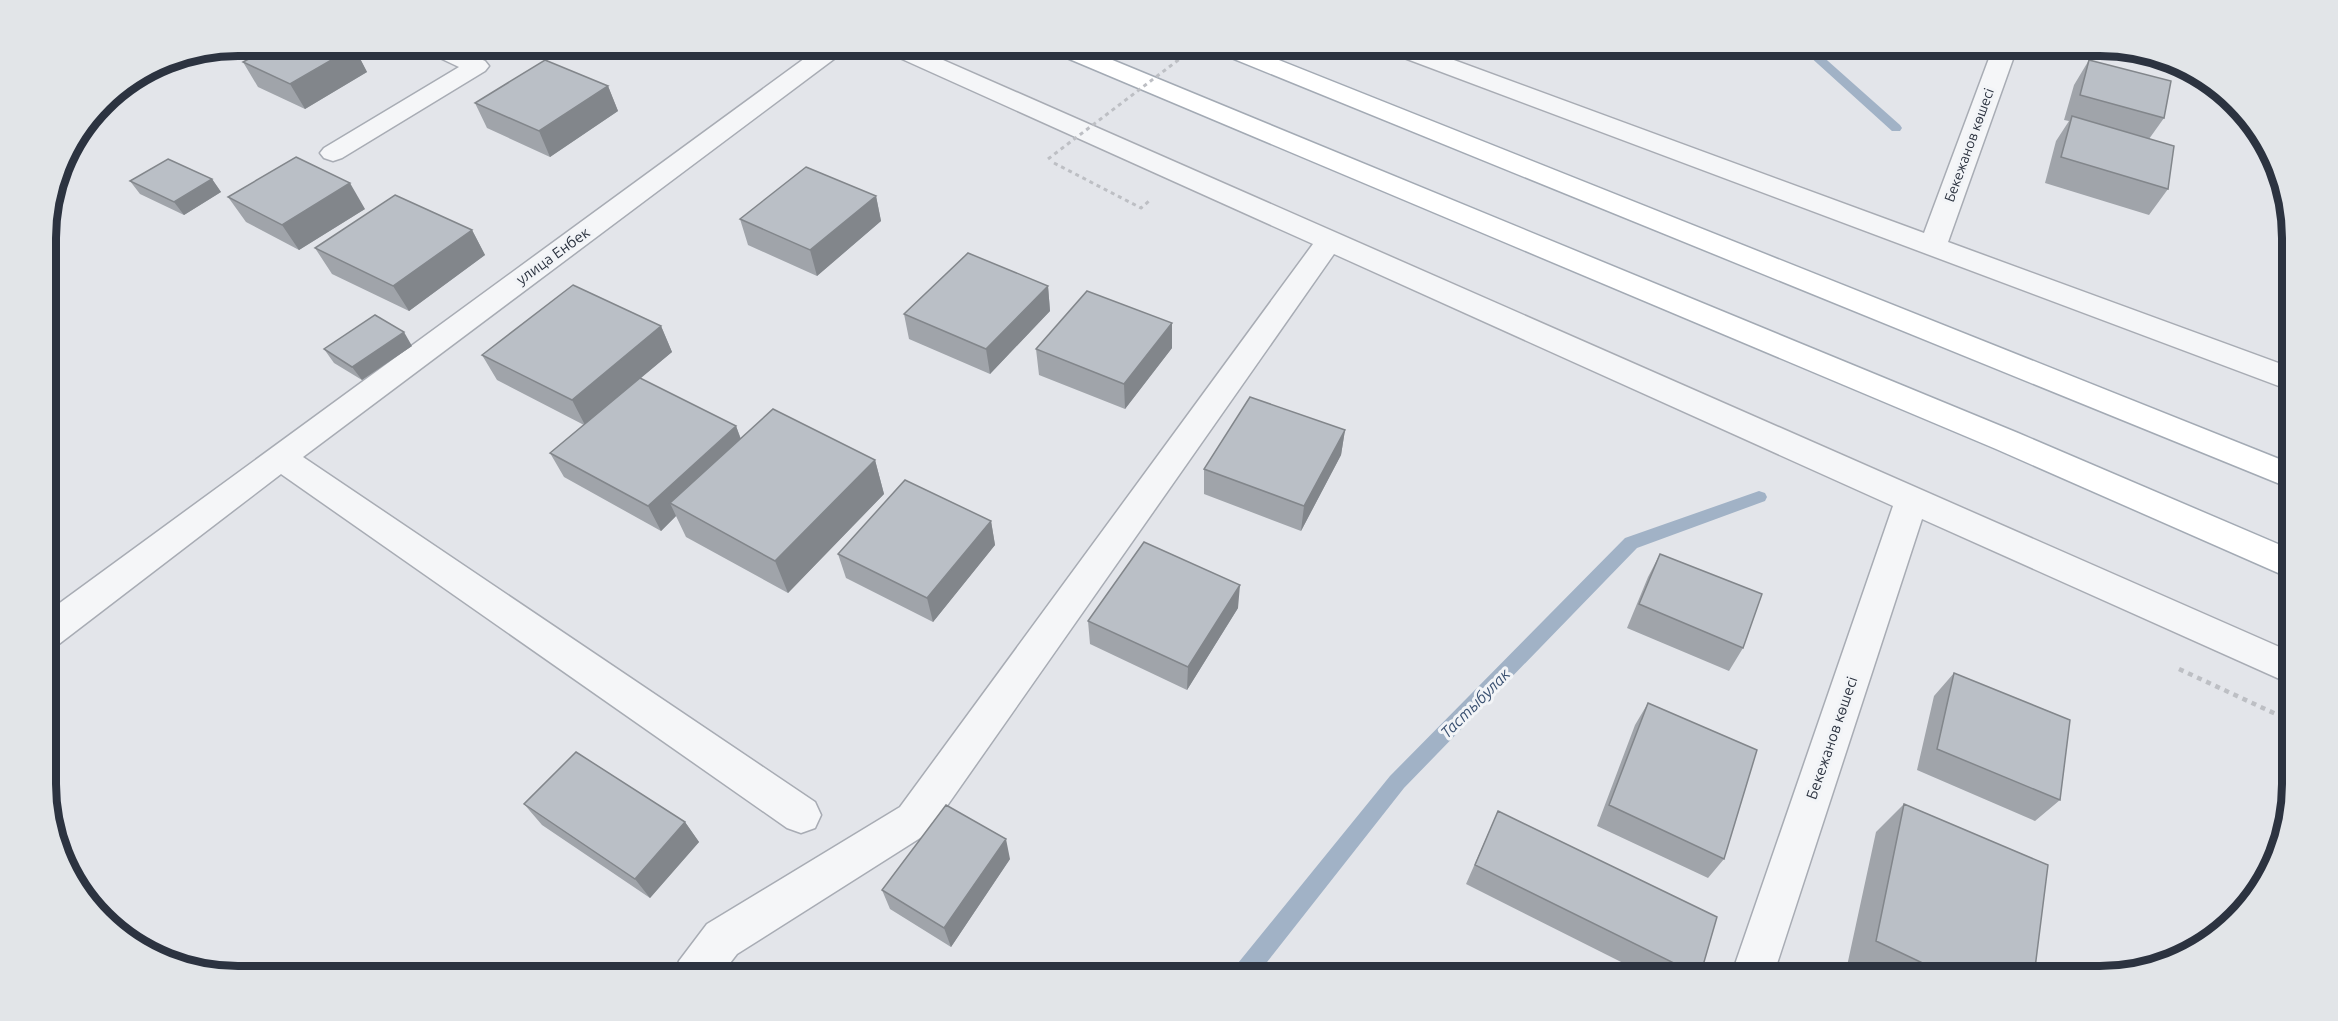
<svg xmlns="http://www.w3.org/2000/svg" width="2338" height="1021" font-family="Ubuntu,sans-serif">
  <rect width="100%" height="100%" fill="#e3e5ea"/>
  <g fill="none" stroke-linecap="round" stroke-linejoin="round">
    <!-- stream -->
    <path fill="#a1b2c6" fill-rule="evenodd" d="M1797,45H1810L1900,125L1902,128L1900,131H1892Z
      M1759,491L1765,493L1767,497L1765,501L1637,548L1404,788L1256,976H1231L1234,968L1390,776L1625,538Z"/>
    <!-- minor casing -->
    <g stroke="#a8acb4" stroke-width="3">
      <path id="minor" d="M419,45H450L485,61L489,66L485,71L342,158L333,161L324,158L320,153L324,148L459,67L423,50Z
        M823,45H850L846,50L303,457L815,802L821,815L815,828L801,833L787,828L281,474L59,644L46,648V613Z
        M878,45H909L2293,653V685L1922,519L1773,976H1731L1893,506L1334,254L928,833L737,954L720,976H673L679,961L707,924L900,807L1313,244L882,50Z
        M1379,45H1413L1924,233L1994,45H2018L1948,242L2292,368V391L1383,50Z"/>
    </g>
    <!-- major casing -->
    <g stroke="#a3aab4" stroke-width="3">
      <path id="major" d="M1044,45H1076L2018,433L2292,550V579L1996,449L1048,50Z
        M1208,45H1241L2292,464V489L1212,50Z"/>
    </g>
    <!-- path-far1 -->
    <path stroke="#bdbfc4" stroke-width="3" stroke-dasharray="4 4" stroke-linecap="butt" d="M1054,163L1141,208L1149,201"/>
    <!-- path -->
    <path stroke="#bdbfc4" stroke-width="4.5" stroke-dasharray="5 5" stroke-linecap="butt" d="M2179,669L2293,722"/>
    <!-- minor -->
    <use href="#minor" fill="#f5f6f8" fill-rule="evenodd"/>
    <!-- major -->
    <use href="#major" fill="#fff" fill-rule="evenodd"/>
    <!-- path-bridge -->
    <path stroke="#bdbfc4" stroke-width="3" stroke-dasharray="4 4" stroke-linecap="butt" d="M1048,159L1198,45"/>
  </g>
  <!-- wall -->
  <path fill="#a0a4aa" d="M493,45H520L509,51Z
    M1905,45H1939L1934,54Z
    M226,47L187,66L172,58Z
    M354,47L367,72L305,109L258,87L243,62Z
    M2089,60L2164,118L2149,139L2168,189L2149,215L2045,183L2056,141L2069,121L2064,120L2074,85Z
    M608,86L618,111L550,157L487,128L475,103Z
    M2208,86L2225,98L2207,94Z
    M212,179L221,192L184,215L140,194L130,181Z
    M876,196L881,221L817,276L748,245L740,219Z
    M228,197L365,209L299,250L246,222Z
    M472,230L485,255L409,311L332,274L315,248Z
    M1048,286L1050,311L990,374L909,339L904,314Z
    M661,326L672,352L640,378L736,426L741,439L875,460L884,494L788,593L686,537L676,516L661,531L564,477L550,453L584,425L497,380L482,355Z
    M412,346L362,380L334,363L324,349Z
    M1172,348L1125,409L1039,375L1036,349Z
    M1345,430L1341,455L1301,531L1204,494V469Z
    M991,521L995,545L933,622L846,578L838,554Z
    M1660,554L1743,648L1729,671L1627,628L1648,577Z
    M1238,608L1187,690L1090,644L1088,621Z
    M1954,673L2060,800L2035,821L1917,770L1934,696Z
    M1648,703L1724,859L1708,878L1597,826L1635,725Z
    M524,804L685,822L699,842L650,898L542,825Z
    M1904,804L2034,976H1867L1847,966L1876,832Z
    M1498,811L1700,976H1649L1466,884Z
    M1010,859L951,947L890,909L882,890Z"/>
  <!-- shaded-wall -->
  <path fill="#82868b" d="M506,45H520L509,51Z
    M226,47L187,66L181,56Z
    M354,47L367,72L305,109L290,84Z
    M608,86L618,111L550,157L539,131Z
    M212,179L221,192L184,215L174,202Z
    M350,183L365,209L299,250L282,225Z
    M876,196L881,221L817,276L810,250Z
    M472,230L485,255L409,311L393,286Z
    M1048,286L1050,311L990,374L986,349Z
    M1172,323V348L1125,409L1124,384Z
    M661,326L672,352L585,425L572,400Z
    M404,332L412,346L362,380L352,367Z
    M736,426L745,451L670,503L676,516L661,531L648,506Z
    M1345,430L1341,455L1301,531L1304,506Z
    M875,460L884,494L788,593L775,561Z
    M991,521L995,545L933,622L927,598Z
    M1240,585L1238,608L1187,690L1188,667Z
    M685,822L699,842L650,898L635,879Z
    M1006,839L1010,859L951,947L944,928Z"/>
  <!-- building -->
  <path fill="#babfc6" stroke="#82868b" stroke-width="1.5" d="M275,45H348L354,47L290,84L243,62Z
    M545,60L608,86L539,131L475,103Z
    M2089,60L2171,81L2164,118L2080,95Z
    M2072,116L2174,146L2168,189L2061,157Z
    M296,157L350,183L282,225L228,197Z
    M168,159L212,179L174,202L130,181Z
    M806,167L876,196L810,250L740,219Z
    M395,195L472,230L393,286L315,248Z
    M968,253L1048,286L986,349L904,314Z
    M573,285L661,326L572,400L482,355Z
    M1087,291L1172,323L1124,384L1036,349Z
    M375,315L404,332L352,367L324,349Z
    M640,378L736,426L648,506L550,453Z
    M1250,397L1345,430L1304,506L1204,469Z
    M773,409L875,460L775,561L670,503Z
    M905,480L991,521L927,598L838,554Z
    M1144,542L1240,585L1188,667L1088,621Z
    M1660,554L1762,594L1743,648L1639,604Z
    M1954,673L2070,720L2060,800L1937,749Z
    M1648,703L1757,750L1724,859L1609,805Z
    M576,752L685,822L635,879L524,804Z
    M1904,804L2048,865L2034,976H1950L1876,941Z
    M946,805L1006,839L944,928L882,890Z
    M1498,811L1717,917L1700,976L1475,865Z"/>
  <g text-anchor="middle" stroke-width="6" stroke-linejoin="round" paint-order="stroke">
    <!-- far-street labels -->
    <g font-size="14" fill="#2c3340" stroke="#f2f4f7">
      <text transform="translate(1969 145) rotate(-70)" y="5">Бекежанов көшесі</text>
    </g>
    <!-- street labels -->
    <g font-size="15" fill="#2c3340" stroke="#f2f4f7">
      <text transform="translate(553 256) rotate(-36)" y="5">улица Енбек</text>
      <text transform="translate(1832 738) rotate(-71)" y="5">Бекежанов көшесі</text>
    </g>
    <!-- water labels -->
    <g font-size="16" font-style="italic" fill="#3a5171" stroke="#f2f4f7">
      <text transform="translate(1475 703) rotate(-45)" y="6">Тастыбулак</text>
    </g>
  </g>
  <!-- crop -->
  <path d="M0 0H2338V1021H0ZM238 56H2100A182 182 0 0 1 2282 238V784A182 182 0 0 1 2100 966H238A182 182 0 0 1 56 784V238A182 182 0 0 1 238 56Z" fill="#e2e5e8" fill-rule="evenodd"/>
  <path fill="none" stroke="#2c3340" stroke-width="8" d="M238 56H2100A182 182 0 0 1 2282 238V784A182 182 0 0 1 2100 966H238A182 182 0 0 1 56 784V238A182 182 0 0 1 238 56Z"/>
</svg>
